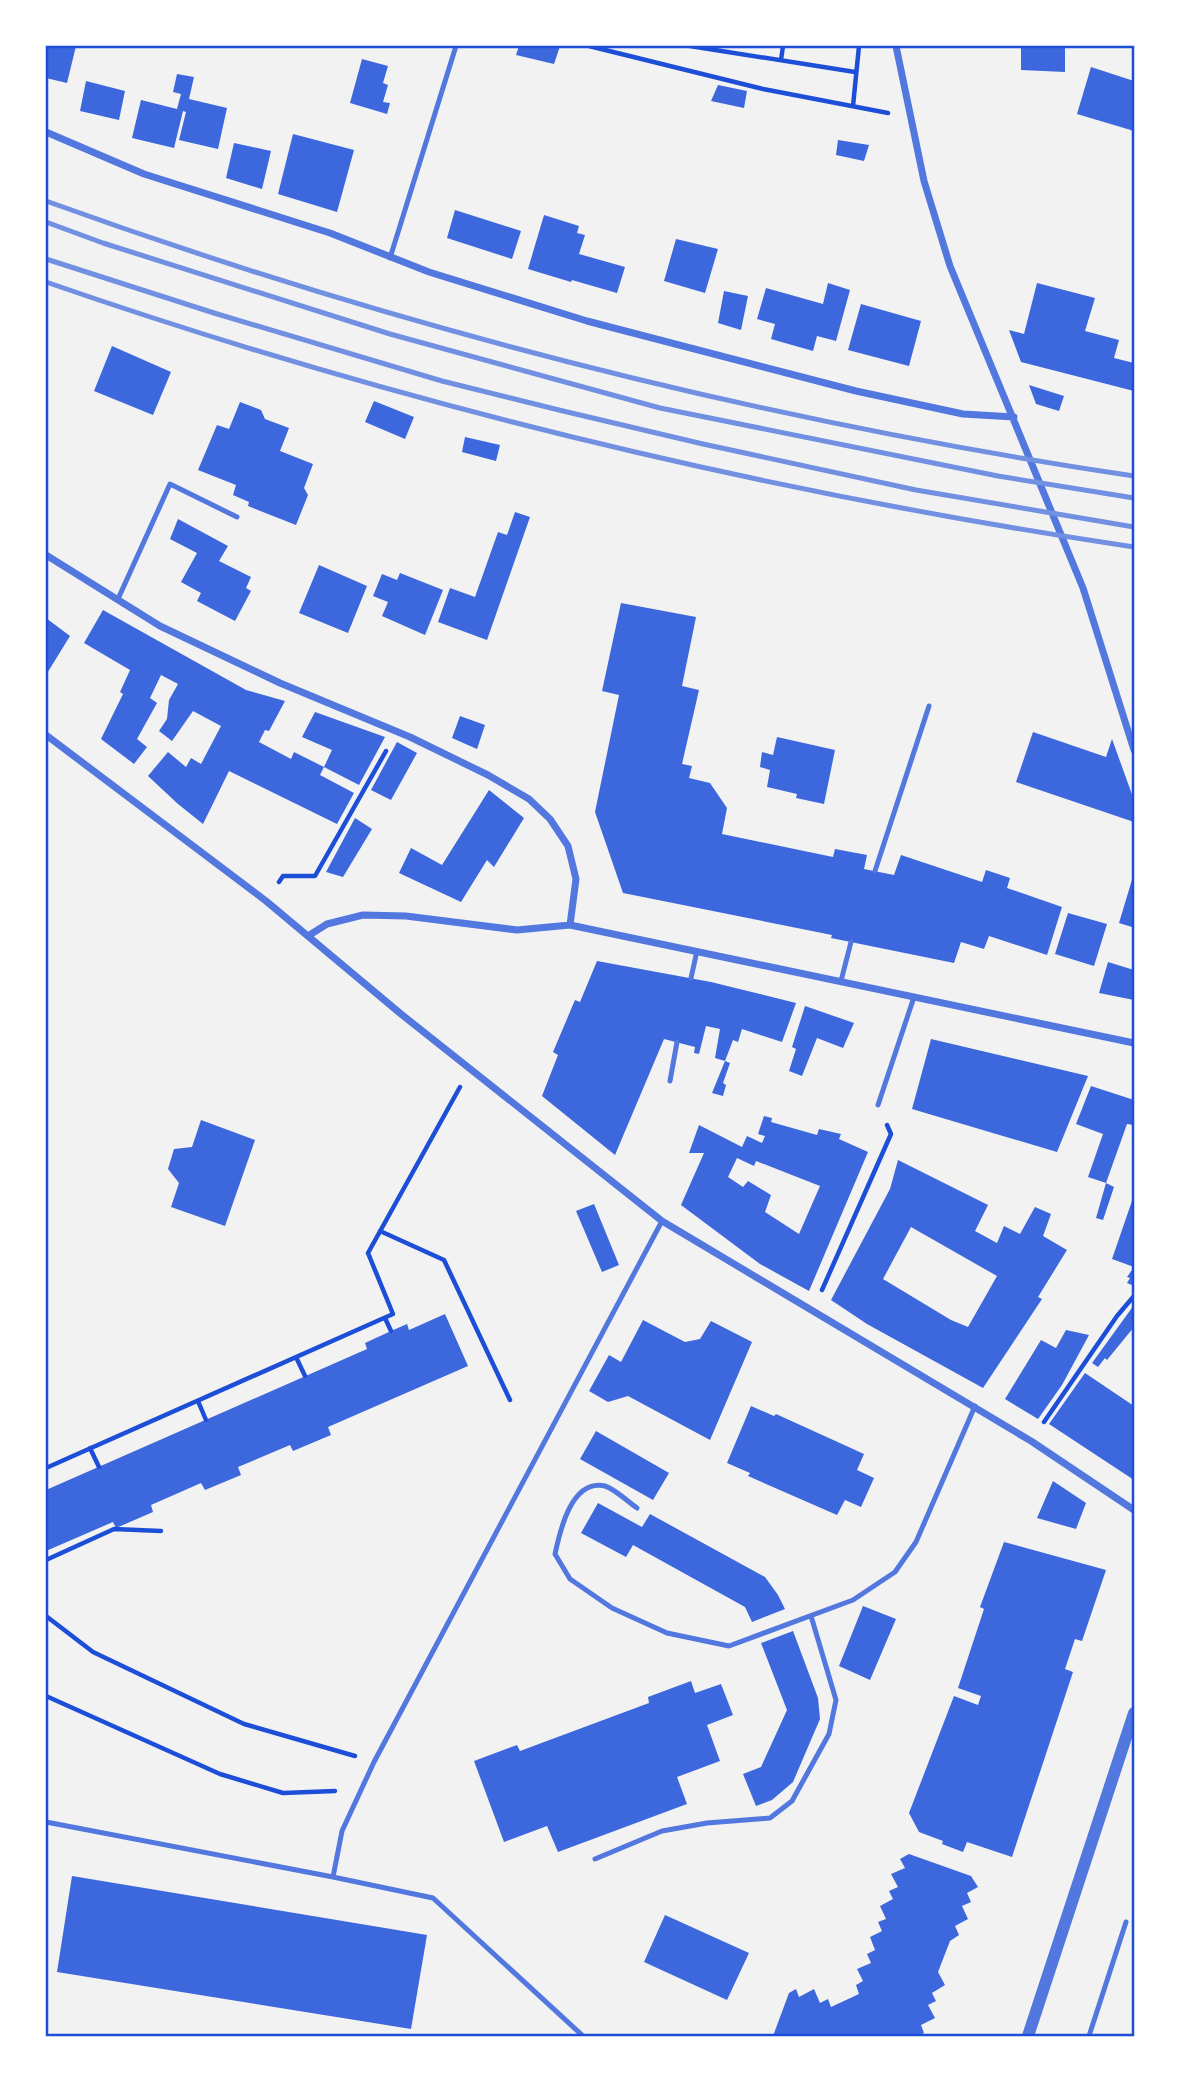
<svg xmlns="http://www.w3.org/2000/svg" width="1180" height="2082" font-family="Ubuntu,sans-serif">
  <rect width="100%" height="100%" fill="#f2f2f2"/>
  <!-- building -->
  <path fill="#3d67dc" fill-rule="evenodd" d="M46,46H76L67,83L46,78Z
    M519,46H560L554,64L516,55Z
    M1021,46H1065V72L1021,70Z
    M362,59L388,66L383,83L388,85L383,102L390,103L387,114L350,103Z
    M1091,67L1134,81V131L1077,114Z
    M177,74L194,77L189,99L227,108L218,149L179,140L186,112L183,111L174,148L132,138L141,100L177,109L181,94L173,92Z
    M86,81L125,91L119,120L80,111Z
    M718,85L747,91L744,108L711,101Z
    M293,134L354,150L337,212L278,194Z
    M838,140L869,145L864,161L836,155Z
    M234,143L271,151L262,189L226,178Z
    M455,210L521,231L512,259L447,238Z
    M544,215L579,226L577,233L585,235L579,254L625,267L617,293L572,280L571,282L528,269Z
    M676,239L718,249L705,293L664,281Z
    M828,283L850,290L836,341L817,336L813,351L771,339L775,324L757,319L766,288L823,304Z
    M1037,283L1095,298L1085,331L1119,340L1114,358L1134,363V391L1021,362L1009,330L1024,334Z
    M724,291L748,296L741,330L718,323Z
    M861,304L921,321L909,366L848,350Z
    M112,346L171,372L153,415L94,391Z
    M1029,385L1064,396L1059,411L1036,404Z
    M374,401L414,417L405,439L365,422Z
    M240,402L261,410L265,419L289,428L280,451L313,464L304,488L308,495L296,525L248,506L249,502L233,495L236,485L198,470L217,425L229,429Z
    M465,437L500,445L496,461L462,452Z
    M515,512L530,517L487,640L438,622L450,588L475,597L498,532L507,535Z
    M178,519L228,546L219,561L251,577L246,588L251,591L235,621L197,601L201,593L181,582L197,553L170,539Z
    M319,565L367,586L348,633L299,613Z
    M400,573L443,590L425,635L382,616L388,602L373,596L382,574L397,580Z
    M621,603L696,617L682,686L699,690L682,764L692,766L689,778L710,783L727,808L722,834L833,857L835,849L867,855L864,869L894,875L901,855L982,882L986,870L1010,878L1007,888L1062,907L1047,955L989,936L984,949L961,942L954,963L831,938L832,935L623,893L595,812L619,695L602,691Z
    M103,610L246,690L285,701L269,731L265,730L259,742L291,759L294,752L324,767L320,775L354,793L337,824L229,771L203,824L178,804L148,776L168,752L186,767L191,758L201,764L221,726L193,711L172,741L159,731L167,719L169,700L178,684L161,675L150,698L157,703L137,739L147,747L134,764L101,739L123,694L120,692L130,670L84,643Z
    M46,618L70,636L46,675Z
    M315,712L385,737L359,785L324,767L332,750L302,737Z
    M460,716L485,725L477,749L452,738Z
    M1033,732L1106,757L1112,739L1134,800V822L1016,782Z
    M777,737L835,750L824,804L796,798L797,794L767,787L770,770L760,767L762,752L773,755Z
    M397,742L417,753L391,800L371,790Z
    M489,790L524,818L494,867L487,860L461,902L399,873L411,848L442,865Z
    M355,818L372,829L343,877L326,872Z
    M1134,873V917L1132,927L1119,923Z
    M1068,913L1107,924L1094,966L1055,954Z
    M597,961L711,982L796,1003L782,1042L742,1029L738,1042L733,1040L725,1061L730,1063L723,1083L726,1085L723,1096L712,1093L725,1061L715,1058L720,1029L706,1026L699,1054L694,1053L695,1047L664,1039L615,1155L542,1096L558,1055L553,1052L575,1000L580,1002Z
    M1108,962L1134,970V1000L1099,993Z
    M805,1006L854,1023L843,1048L817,1038L802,1076L789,1071L796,1049L792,1047Z
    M931,1039L1088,1076L1057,1152L912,1109Z
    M1091,1086L1134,1100V1125L1127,1124L1106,1183L1088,1177L1103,1134L1076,1124Z
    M764,1116L772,1118L771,1122L817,1135L819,1129L841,1134L839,1139L868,1152L809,1291L760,1264L681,1205L704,1153H689L699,1125L742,1147L747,1136L762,1143L765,1136L758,1134ZM737,1158L754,1166L756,1161L820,1186L799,1234L765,1212L771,1195L748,1181L743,1187L728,1177Z
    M201,1120L255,1140L225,1226L171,1207L179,1183L168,1169L174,1149L192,1147Z
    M898,1160L988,1205L975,1231L997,1243L1004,1226L1020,1234L1035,1207L1051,1214L1043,1236L1067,1250L1038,1297L1042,1299L983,1388L867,1324L831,1300L890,1189ZM911,1227L997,1276L968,1327L951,1320L883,1279Z
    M1106,1183L1114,1187L1103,1220L1096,1218Z
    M1134,1195V1286L1127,1283L1130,1278L1127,1277L1134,1267L1112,1259Z
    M594,1204L619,1265L602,1272L576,1211Z
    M1134,1305V1327L1107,1360L1105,1358L1098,1367L1092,1363Z
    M445,1314L468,1366L328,1427L331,1435L293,1451L290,1445L238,1467L241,1475L205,1490L201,1483L151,1505L153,1512L116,1528L113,1522L46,1551V1490L367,1349L365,1343L391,1331L407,1324L409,1330Z
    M643,1320L685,1342L700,1339L711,1321L752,1342L710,1440L628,1396L608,1402L589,1391L609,1355L621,1362Z
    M1066,1330L1089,1335L1062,1385L1038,1419L1005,1399L1041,1340L1056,1348Z
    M1085,1373L1134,1406V1480L1049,1424Z
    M751,1406L774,1416L776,1414L864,1454L857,1470L874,1478L861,1507L845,1500L837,1515L748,1476L750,1473L727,1463Z
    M596,1431L669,1473L653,1500L580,1459Z
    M1053,1481L1086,1503L1076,1529L1037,1518Z
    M598,1503L642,1527L650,1514L765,1577L778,1595L785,1609L752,1622L745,1607L633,1545L626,1557L581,1533Z
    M1004,1542L1106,1570L1082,1641L1075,1639L1065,1669L1073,1672L1012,1857L967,1842L963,1852L942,1844L943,1841L919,1832L909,1813L954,1696L978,1705L981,1696L958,1688L984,1609L980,1607Z
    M863,1606L896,1619L870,1680L839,1666Z
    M793,1631L818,1698L820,1719L793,1782L772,1800L756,1806L743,1774L761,1767L787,1710L761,1643Z
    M691,1681L695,1693L721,1684L733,1715L707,1725L720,1761L677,1777L687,1804L558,1852L547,1826L504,1842L474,1761L517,1745L520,1751L649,1703L648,1697Z
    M909,1854L971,1876L978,1887L967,1893L971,1902L962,1906L968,1919L955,1926L959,1935L950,1941L938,1972L945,1985L932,1993L936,2001L928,2005L935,2018L921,2025L924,2033L918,2036H773L789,1993L796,1989L799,1997L814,1989L820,2003L828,1999L831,2007L859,1994L856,1985L863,1981L857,1969L871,1963L867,1954L875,1950L870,1937L882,1931L878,1922L886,1919L880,1906L893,1899L889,1891L898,1887L891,1874L905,1868L900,1859Z
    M72,1876L427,1935L411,2029L57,1972Z
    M665,1915L749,1953L727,2000L644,1962Z"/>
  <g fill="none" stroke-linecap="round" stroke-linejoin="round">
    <!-- path -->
    <path stroke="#1d4ed8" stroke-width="4.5" d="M589,46L763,89L888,113
      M690,46L855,72
      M781,60L783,46
      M853,106L859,46
      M279,882L283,876H315L386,751
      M380,1231L444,1260L510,1400
      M822,1290L891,1134L887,1125
      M385,1318L391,1331
      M296,1357L305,1376
      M198,1401L206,1420
      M1044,1422L1117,1316L1134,1296
      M90,1448L99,1467
      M46,1468L393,1314L368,1253L460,1087
      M46,1560L114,1529L161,1531
      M46,1616L93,1652L244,1724L355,1756
      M46,1696L220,1774L283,1793L335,1791"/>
    <!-- service -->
    <path stroke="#5277de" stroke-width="5" d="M390,258L456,46
      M118,599L170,484L237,517
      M875,871L929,706
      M691,978L697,951
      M841,981L851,942
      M670,1081L677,1042
      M878,1105L914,997
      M637,1508C628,1502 615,1489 605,1486C571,1479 560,1531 555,1554L570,1579L612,1608L667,1633L729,1646L853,1600L895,1572L916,1542L975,1406
      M46,1822L333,1877L433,1898L583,2036
      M595,1859L662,1831L707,1823L770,1818L792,1801L829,1734L836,1700L811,1616
      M333,1877L342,1831L374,1762L662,1221
      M1089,2036L1126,1922"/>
    <!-- minor -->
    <path stroke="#5277de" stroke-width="7" d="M896,46L924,181L950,266L1083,588L1134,750
      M46,132L144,174L330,233L429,272L587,321L856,391L963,414L1014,417
      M46,555L160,626L280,683L410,737L488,775L529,799L550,819L568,846L576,879L570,925
      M46,735L266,901L401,1014L662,1221L1031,1441L1134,1510
      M308,936L327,924L363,915L406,916L517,930L570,925L1134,1043"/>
    <!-- tertiary -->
    <path stroke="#5277de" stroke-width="12" d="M1028,2036L1134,1713"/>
    <!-- rail -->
    <path stroke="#7290e2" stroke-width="5" d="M46,201C398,328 764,421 1134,476
      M46,222L103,243L390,334L660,408L998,476L1134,498
      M46,259L214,313L442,381L563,411L703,444L916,490L1134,527
      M46,282C398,404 765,492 1134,547"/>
  </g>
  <!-- border -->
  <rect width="1180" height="2082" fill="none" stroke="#ffffff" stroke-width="94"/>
  <rect x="47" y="47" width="1086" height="1988" fill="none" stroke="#1d4ed8" stroke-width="2.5"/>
</svg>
